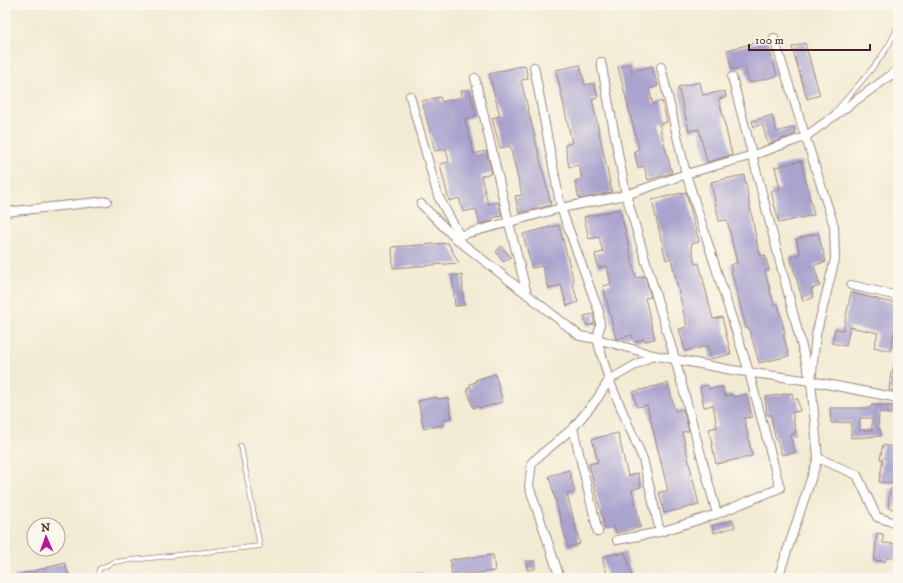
<svg xmlns="http://www.w3.org/2000/svg" width="903" height="583" font-family="'IM FELL DW Pica',serif">
  <rect width="100%" height="100%" fill="#fbf7ec"/>
  <filter id="ink" filterUnits="userSpaceOnUse"><feTurbulence type="fractalNoise" baseFrequency=".025" numOctaves="2"/><feDisplacementMap in="SourceGraphic" scale="8" xChannelSelector="R" yChannelSelector="G"/><feConvolveMatrix kernelMatrix="1 2 1 2 8 2 1 2 1" color-interpolation-filters="sRGB"/></filter>
  <filter id="wash" filterUnits="userSpaceOnUse"><feTurbulence type="fractalNoise" baseFrequency=".012" numOctaves="4" result="noise"/><feDisplacementMap in="SourceGraphic" scale="16" xChannelSelector="R" yChannelSelector="G"/><feGaussianBlur stdDeviation="0.9" result="paint"/><feColorMatrix in="noise" values="0 0 0 0 0 0 0 0 0 0 0 0 0 0 0 0 0 1.4 0 .05"/><feComposite in="paint" operator="in"/></filter>
  <g filter="url(#wash)">
    <rect width="100%" height="100%" fill="#f2ebd3"/>
    <g id="blocks">
      <!-- building -->
      <path fill="#a9a3ce" fill-rule="evenodd" d="M767,40L777,76L749,83L745,67L732,70L727,50Z
        M805,43L820,95L807,99L792,47Z
        M630,64L632,71L652,66L658,86L649,89L653,104L662,101L667,122L659,124L672,173L648,180L644,166L638,168L634,151L639,149L618,67Z
        M525,65L528,79L521,80L551,205L519,213L515,196L522,195L510,146L500,148L492,118L500,116L489,74Z
        M580,65L585,85L594,83L598,98L592,99L612,192L579,199L575,181L582,179L579,165L569,167L565,145L572,143L556,70Z
        M700,82L703,95L725,91L726,97L719,99L732,155L707,162L699,129L689,131L678,87Z
        M469,89L476,116L465,119L474,154L486,151L492,173L481,176L488,204L498,202L502,216L492,218L493,221L480,224L476,209L463,212L459,198L449,201L440,164L449,162L446,149L435,151L422,101L440,97L442,102L462,97L461,91Z
        M772,115L777,132L794,127L796,134L768,144L762,124L754,127L752,121Z
        M801,161L814,215L779,223L771,191L780,189L775,167Z
        M744,175L758,248L761,256L765,255L769,270L765,271L774,305L778,304L785,334H783L789,356L759,363L749,328H746L730,265L737,263L727,220L719,221L711,182Z
        M686,192L699,242L691,244L695,264L699,263L713,319L722,317L731,354L711,359L708,346L685,351L679,329L687,327L671,258L666,260L652,200Z
        M620,209L636,278L645,276L651,297L645,298L655,339L645,341L644,339L634,342L632,335L616,339L603,286L611,284L607,266L598,268L595,254L603,252L599,237L589,239L584,217Z
        M559,225L574,282H572L578,302L567,306L561,285L549,289L542,266L532,268L523,234Z
        M818,233L826,262L814,265L820,286L811,289L813,298L803,301L790,257L800,254L796,239Z
        M448,243L459,263L393,268L392,247Z
        M501,246L511,257L503,262L496,252Z
        M452,275H462L464,305L455,306Z
        M851,293L878,299V300L898,303V330L895,329L890,351L874,347L878,333L850,327L846,346L832,343L835,329L843,330Z
        M594,314V324L587,326L584,316Z
        M895,361H898V391L889,390L891,373L892,374Z
        M495,374L503,402L484,407L479,408V406L473,408L467,388L471,387L470,384L476,382L475,380Z
        M668,383L675,411L683,409L689,431L682,432L699,505L664,513L659,492L668,491L647,405L637,407L633,392Z
        M708,385L709,389L723,387L725,396L732,394L733,397L747,394L752,417L744,418L752,456L716,464L709,429L717,427L713,405L704,407L700,387Z
        M792,393L793,399H798L800,411L792,412L796,433L790,435L795,452L782,455L776,437H775L771,415H767L765,397Z
        M437,397V399L448,398L452,418L444,420L445,424L424,429L418,401Z
        M871,405L893,406L892,414L879,412L878,429H880L881,436L851,438V422L831,423L830,408H871ZM860,418H872V430H859Z
        M618,433L628,476L638,473L641,487L632,490L641,527L616,533L614,527L605,529L589,464L598,462L592,439Z
        M883,445L898,448L895,467H898L896,484L879,482L883,459H880Z
        M569,470L575,492L567,494L580,544L568,547L549,476Z
        M890,489L898,490V502H896L895,509L888,508Z
        M733,520L735,527L714,533L712,526Z
        M877,533L883,534V543L898,544V558H886V561H874Z
        M625,552L633,578H608L602,557L617,553V555Z
        M493,555L495,571L452,576L450,560Z
        M526,561H535V569L527,570Z
        M65,563L69,578H14V576Z
        M422,572V578H402V573Z"/>
    </g>
  </g>
  <g filter="url(#ink)">
    <use href="#blocks" fill-opacity="0" stroke="#9e857f" stroke-width="1"/>
    <g fill="none" stroke-linecap="round" stroke-linejoin="round">
      <!-- service casing -->
      <g stroke="#9e857f" stroke-width="5.5">
        <path id="service" d="M835,112C855,88 889,54 898,25
          M98,578L99,569L114,562L260,546L241,446"/>
      </g>
      <!-- minor casing -->
      <g stroke="#9e857f" stroke-width="10">
        <path id="minor" d="M774,38L834,226L835,259L816,335L811,381L818,458L778,578
          M601,62L626,195L675,359L717,514
          M534,67L561,208L599,312L600,326L597,339L609,380L643,459L660,532
          M732,77L809,374
          M475,78L509,223L527,294
          M410,96L438,196L460,236
          M421,204L454,237L580,336L597,339L653,355L732,370L811,381L898,398
          M5,212L107,201
          M454,237L561,208L626,195L686,174L753,155L805,137L898,70
          M851,285L898,296
          M573,428L598,532
          M818,458L857,475L877,517L898,524
          M617,540L660,532L717,514L780,488L749,372L686,174L661,67
          M560,578L529,486L532,462L573,428L597,399L609,380L653,355"/>
      </g>
      <!-- service -->
      <use href="#service" stroke="#fff" stroke-width="4"/>
      <!-- minor -->
      <use href="#minor" stroke="#fff" stroke-width="8"/>
    </g>
  </g>
  <!-- margin -->
  <rect width="903" height="583" fill="none" stroke="#fbf7ec" stroke-width="20"/>
  <!-- north arrow -->
  <g transform="translate(46 537) rotate(358)"><circle r="19" fill="#fbf7ec" stroke="#b4a19f"/>
  <path d="M0-3L7 15L0 10L-7 15Z" fill="#b5179e"/>
  <text y="-6" font-size="11" font-weight="bold" text-anchor="middle" fill="#4a1f2b">N</text>
  </g>
  <!-- scale -->
  <path d="M749 44v6h121v-6" fill="none" stroke="#4a1f2b" stroke-width="2"/>
  <text x="755" y="44" font-size="12" fill="#4a1f2b" stroke="#fbf7ec" stroke-width="3" paint-order="stroke">100 m</text>
</svg>
